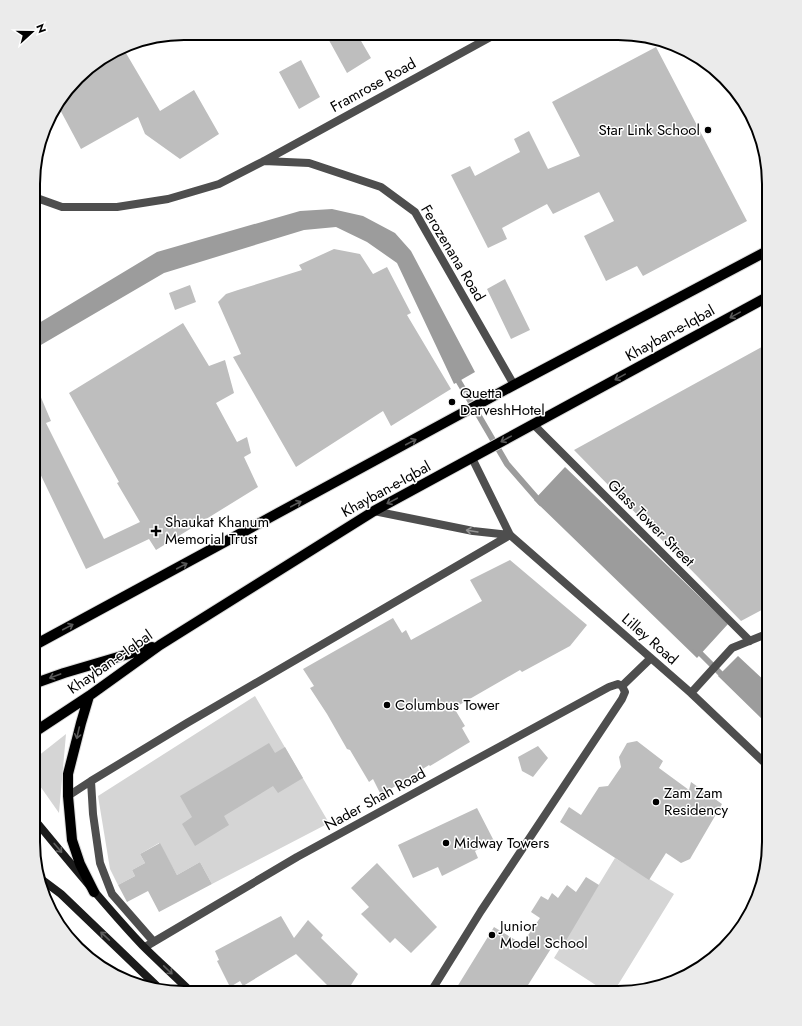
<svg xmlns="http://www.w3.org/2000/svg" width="802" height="1026" font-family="Jost,sans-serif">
  <rect width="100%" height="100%" fill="#fff"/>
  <!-- green -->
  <path fill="#d5d5d5" d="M255,696L329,823L212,884L200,862L177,875L159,843L140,854L145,863L132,870L135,876L118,885L110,869L98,796Z
    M66,734L59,813L33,776V760Z
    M615,858L674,894L613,993H608L554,958Z"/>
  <!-- water -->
  <path fill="#9c9c9c" d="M332,209L363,216L395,233L411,251L475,372L454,384L397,263L367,242L336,227L304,230L164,273L34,349V326L157,252L300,211Z
    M565,467L728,624L697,658L534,500Z
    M738,656L769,685V726L718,676Z"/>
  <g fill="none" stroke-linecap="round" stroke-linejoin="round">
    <!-- stream -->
    <path stroke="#9c9c9c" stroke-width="6" d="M455,375L507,464L541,503
      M696,649L726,679"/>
  </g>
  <!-- building -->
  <path fill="#bebebe" d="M325,33L357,34L371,58L347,73Z
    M656,47L747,221L643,276L637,266L606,281L584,236L614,221L599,192L553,214L547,204L502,228L507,239L488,248L451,175L470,166L475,176L520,152L514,139L529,131L548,169L580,156L552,102Z
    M123,48L160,111L194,90L219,134L180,159L145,134L138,117L81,149L57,104L85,70Z
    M301,60L320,97L299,109L279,72Z
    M334,249L360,254L373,274L387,267L411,313L407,315L451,389L391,426L383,411L296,467L233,357L241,354L218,302L226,294L238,290L302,270L299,265Z
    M505,279L530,330L511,339L487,289Z
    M190,285L196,302L175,310L169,293Z
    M183,323L209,366L225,360L234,393L216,403L237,442L247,437L251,453L244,457L258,487L156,550L149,539L86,569L34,461V381L51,421L46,423L104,539L140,522L117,483L119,482L69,393Z
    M769,343V606L741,621L574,450Z
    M510,560L587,625L570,646L522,672L520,670L454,708L465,726L462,728L470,742L430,766L429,765L381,795L373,779L369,782L350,750L347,749L327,714L310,688L314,686L303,669L393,618L402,633L406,630L411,640L482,601L470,580Z
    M637,741L663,761L659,768L689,790L691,782L722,804L690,859L681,863L666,853L649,880L560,822L569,807L581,815L599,787L608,786L621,767L619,757L627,743Z
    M269,743L275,753L285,747L303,778L278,793L273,786L224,816L229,825L195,846L182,824L192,817L180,796Z
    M538,746L548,758L533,777L522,771L518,757Z
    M477,808L494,841L475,851L478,858L442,876L438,867L413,878L398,845Z
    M160,843L177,875L200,862L212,884L159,912L148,891L127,902L118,885L135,876L132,870L145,863L140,854Z
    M377,863L437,927L411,953L395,938L390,943L361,914L369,907L351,888Z
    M586,877L599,885L564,944L557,939L523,993H466L457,987L494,927L522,944L540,918L531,912L541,896L548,900L552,893L558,898L567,885L576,892Z
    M281,916L294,938L308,920L323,935L321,938L358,974L346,993H322L327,985L296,954L243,986L240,981L230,987L217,961L219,960L215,951Z"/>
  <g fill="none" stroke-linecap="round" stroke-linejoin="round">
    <!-- primary casing -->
    <g stroke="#dbdbdb" stroke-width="12">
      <path id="primary" d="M33,646L514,385L769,250
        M33,684L64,673L152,647
        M89,696L81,723L68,774V796L72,840L80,864L94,892
        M33,733L89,696L160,645L374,511L769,296
        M37,873L40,877"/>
    </g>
    <!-- street -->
    <path stroke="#4e4e4e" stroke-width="8" d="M264,161L309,163L381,187L415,212L514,385
      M34,197L62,207H117L168,199L219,184L264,161L496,34
      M533,424L750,641
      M472,458L510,535L691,693L769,767
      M374,511L473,531L510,535
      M622,686L651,658
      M691,693L732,648L769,633
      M68,796L91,781
      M153,941L112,894L100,863L93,814L91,781L187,723L510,535
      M145,947L297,857L609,687L618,684L622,686
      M430,993L481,911L622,699L625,692L622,686"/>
    <!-- secondary -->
    <path stroke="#1b1b1b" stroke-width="8" d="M33,818C69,861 104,905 143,946C159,962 176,977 192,993
      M37,876L61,894L161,990"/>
    <!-- primary -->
    <use href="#primary" stroke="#000" stroke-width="10"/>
  </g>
  <!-- one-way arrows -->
  <defs><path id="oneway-shaft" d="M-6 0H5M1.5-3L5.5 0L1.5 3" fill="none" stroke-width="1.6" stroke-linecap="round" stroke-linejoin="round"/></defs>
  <g stroke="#595959">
    <use href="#oneway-shaft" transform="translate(735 315) rotate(151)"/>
    <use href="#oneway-shaft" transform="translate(620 377) rotate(151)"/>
    <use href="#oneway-shaft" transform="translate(506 439) rotate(151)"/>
    <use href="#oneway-shaft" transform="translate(411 442) rotate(-28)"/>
    <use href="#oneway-shaft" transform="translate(392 501) rotate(152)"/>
    <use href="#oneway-shaft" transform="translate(296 504) rotate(-28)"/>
    <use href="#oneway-shaft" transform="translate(182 566) rotate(-28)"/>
    <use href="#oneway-shaft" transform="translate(68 627) rotate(-28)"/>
    <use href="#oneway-shaft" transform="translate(55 676) rotate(160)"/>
    <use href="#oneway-shaft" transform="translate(78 733) rotate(103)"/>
  </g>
  <use stroke="#959595" href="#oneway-shaft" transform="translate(472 531) rotate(-171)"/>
  <g stroke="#5f5f5f">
    <use href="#oneway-shaft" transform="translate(58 848) rotate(50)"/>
    <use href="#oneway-shaft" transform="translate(105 936) rotate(-137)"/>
    <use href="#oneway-shaft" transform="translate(168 970) rotate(44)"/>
  </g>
  <!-- markers -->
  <g fill="#000" stroke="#fff" stroke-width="1.5">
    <circle cx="708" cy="130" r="4"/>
    <circle cx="452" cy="402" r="4"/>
    <path d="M154 525h4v4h4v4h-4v4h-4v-4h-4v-4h4z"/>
    <circle cx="387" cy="705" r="4"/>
    <circle cx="656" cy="802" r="4"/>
    <circle cx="446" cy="843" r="4"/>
    <circle cx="492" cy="935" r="4"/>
  </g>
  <g text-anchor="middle" stroke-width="3" stroke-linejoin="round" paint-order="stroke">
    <!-- street labels -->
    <g font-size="15" fill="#000" stroke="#fff">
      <text transform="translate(373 85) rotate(-29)" y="5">Framrose Road</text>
      <text transform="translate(453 253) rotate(59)" y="5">Ferozenana Road</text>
      <text transform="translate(670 333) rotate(-29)" y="5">Khayban-e-Iqbal</text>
      <text transform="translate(386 489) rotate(-29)" y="5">Khayban-e-Iqbal</text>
      <text transform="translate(651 523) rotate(45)" y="5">Glass Tower Street</text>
      <text transform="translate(650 639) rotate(41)" y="5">Lilley Road</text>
      <text transform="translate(110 662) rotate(-35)" y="5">Khayban-e-Iqbal</text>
      <text transform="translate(375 799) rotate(-29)" y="5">Nader Shah Road</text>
    </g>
    <!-- poi labels -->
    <g font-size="15" fill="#000" stroke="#fff" text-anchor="start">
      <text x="700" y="135" text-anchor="end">Star Link School</text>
      <text x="460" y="398">Quetta<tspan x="460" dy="17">DarveshHotel</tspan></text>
      <text x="165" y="527">Shaukat Khanum<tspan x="165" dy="17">Memorial Trust</tspan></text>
      <text x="395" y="710">Columbus Tower</text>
      <text x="664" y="798">Zam Zam<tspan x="664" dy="17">Residency</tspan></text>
      <text x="454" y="848">Midway Towers</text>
      <text x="500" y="931">Junior<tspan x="500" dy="17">Model School</tspan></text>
    </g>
  </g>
  <!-- crop -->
  <path d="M0 0H802V1026H0ZM184 40H618A144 144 0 0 1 762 184V842A144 144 0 0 1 618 986H184A144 144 0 0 1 40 842V184A144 144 0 0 1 184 40Z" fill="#ebebeb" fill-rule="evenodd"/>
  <path fill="none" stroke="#000" stroke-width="2" d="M184 40H618A144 144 0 0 1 762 184V842A144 144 0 0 1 618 986H184A144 144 0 0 1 40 842V184A144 144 0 0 1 184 40Z"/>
  <!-- north arrow -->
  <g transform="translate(32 32) rotate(69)" stroke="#ffffff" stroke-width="3" paint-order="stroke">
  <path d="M0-3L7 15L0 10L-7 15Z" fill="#000000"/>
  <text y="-6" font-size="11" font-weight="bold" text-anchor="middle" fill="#000000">N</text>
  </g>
</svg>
